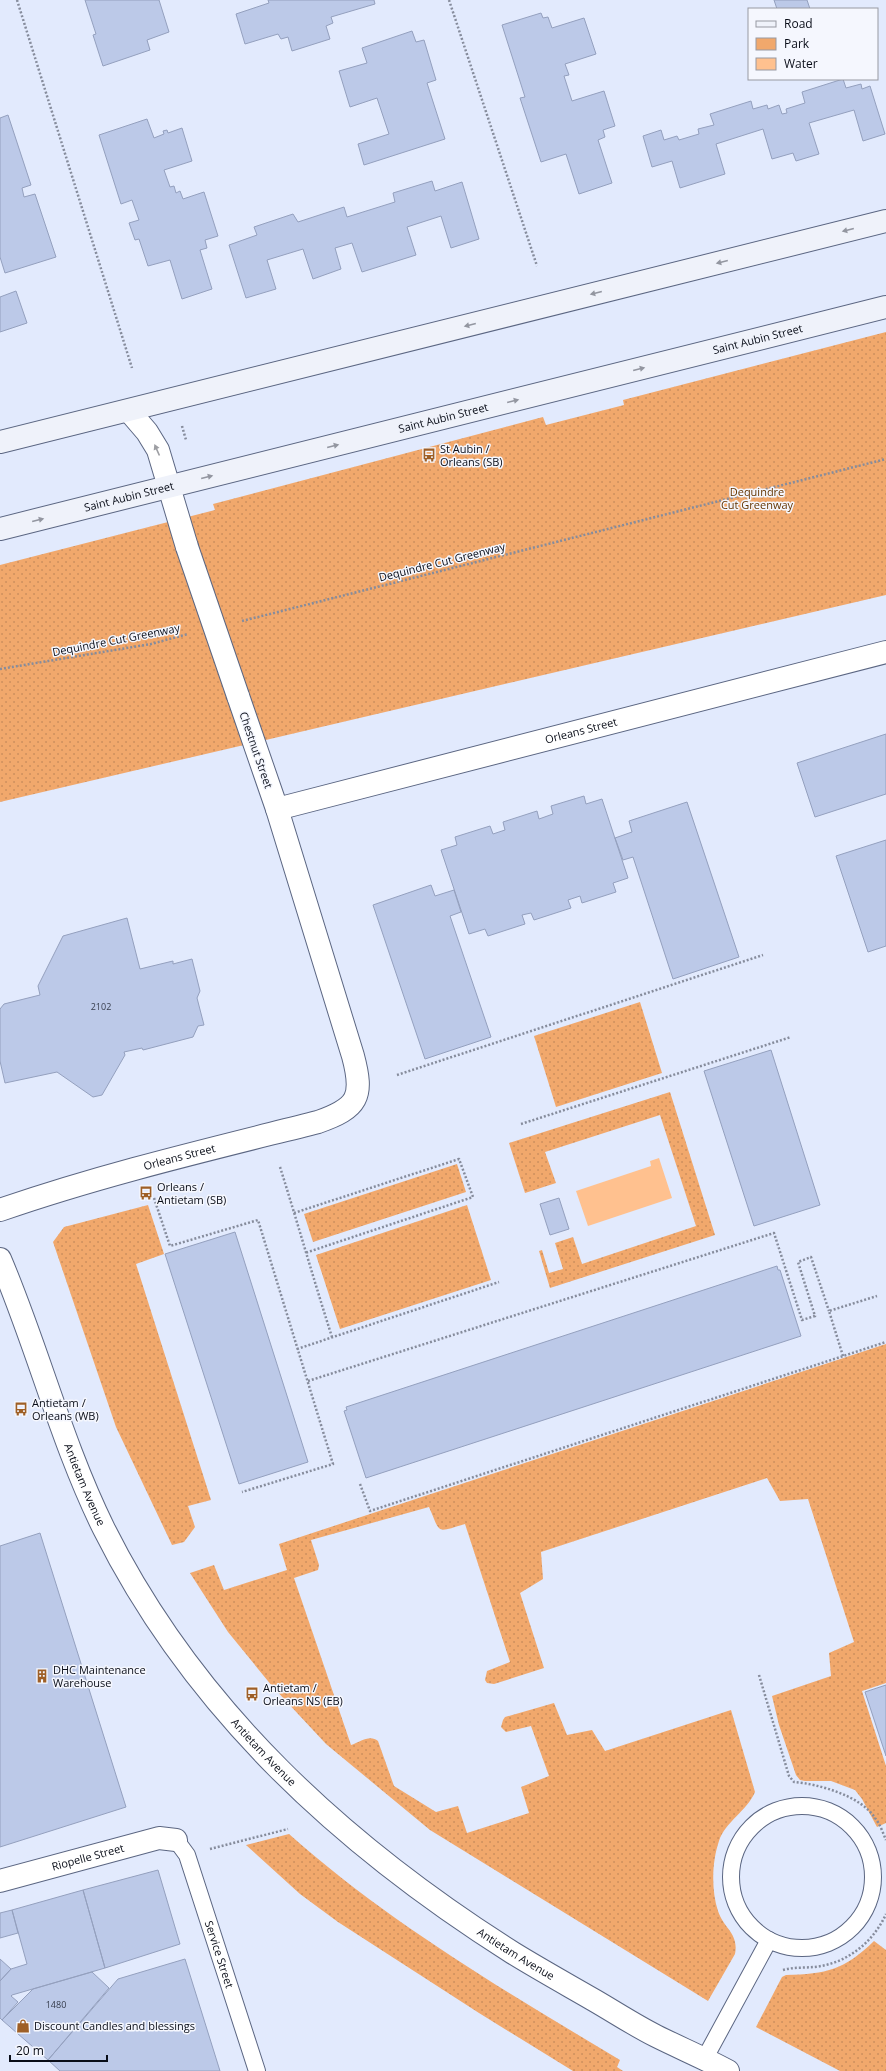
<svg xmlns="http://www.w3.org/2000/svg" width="886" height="2071" font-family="'Open Sans',sans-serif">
  <defs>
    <pattern id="green-dots" width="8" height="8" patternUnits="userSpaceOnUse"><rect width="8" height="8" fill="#f1a86c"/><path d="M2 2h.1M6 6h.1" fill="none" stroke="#cd8f5d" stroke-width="1.8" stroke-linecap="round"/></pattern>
  </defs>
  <rect width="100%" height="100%" fill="#e2eafd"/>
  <!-- green -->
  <path fill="url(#green-dots)" d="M886,332V595L0,802V565L215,510L213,504L543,417L546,425L624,405L623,400Z
    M640,1002L662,1073L556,1107L534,1036Z
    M670,1092L715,1235L550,1288L539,1251L542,1250L549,1273L563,1269L555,1243L573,1237L582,1264L696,1226L660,1115L545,1152L556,1183L525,1193L509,1143Z
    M457,1164L466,1192L313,1242L304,1214Z
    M148,1205L164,1254L136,1264L211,1500L188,1506L195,1527L184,1542L172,1545L116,1427L53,1242L64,1227Z
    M467,1205L491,1280L340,1329L316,1255Z
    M886,1344V1683L862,1691L886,1766V1823L877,1827L862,1799L855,1790L831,1781H805L800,1780L796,1775L779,1725L772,1696L831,1676L829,1653L854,1642L808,1499L780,1501L767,1478L541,1552L543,1579L520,1593L544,1668L494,1684L487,1683L485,1680L487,1671L510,1662L465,1524C435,1533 441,1534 429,1507L311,1540L319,1565L318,1570L294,1578L351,1745C360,1742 370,1734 378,1741L394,1786L436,1812L458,1806L467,1833L529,1813L521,1787L549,1776L531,1726L506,1732L501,1727L503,1720L505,1717L554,1703L567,1735L592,1730L605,1751L731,1710L755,1792C747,1811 725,1822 719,1841C712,1861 711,1890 718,1911C724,1929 739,1933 735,1954L708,2001L430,1830L326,1744L272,1686L228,1632L190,1573L214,1565L224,1590L287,1570L279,1544Z
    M289,1834C389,1923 505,1991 620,2060L617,2067L623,2071H573L479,2013L338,1922L300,1894L246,1845Z
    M874,1941L886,1950V2071H840L756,2027L782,1977L786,1975C827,1974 844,1970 874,1941Z"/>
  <!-- water -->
  <path fill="#ffc18f" d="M659,1158L672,1198L588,1226L576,1191L651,1166L650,1161Z"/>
  <!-- building -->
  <path fill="#bcc9e8" stroke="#94a0be" d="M85,0H159L169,32L147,40L150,50L103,66L93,35L96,34Z
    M268,0H374L375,4L331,17L333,23L326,26L330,39L292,51L288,37L281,39L278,34L245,44L236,14L269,3Z
    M774,0H807L810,9H777Z
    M541,13L543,18L548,17L552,28L584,18L596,54L565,64L569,75L564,76L572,101L604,91L615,126L603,130L605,137L598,140L612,183L579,194L566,154L541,162L520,98L525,97L502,25Z
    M412,31L416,42L424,40L436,80L427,83L445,139L364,165L358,144L389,134L377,98L350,107L339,71L367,63L362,48Z
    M843,79L846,88L861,84L862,89L870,86L885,134L863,141L854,110L809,123L819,154L796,161L793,153L772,159L763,129L716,144L725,174L680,188L672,161L652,167L643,136L661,130L664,140L677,136L679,140L699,134L698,129L714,125L710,114L751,101L753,109L767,105L768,109L779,105L782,114L787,113L786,109L805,103L802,92Z
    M8,115L31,185L22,188L24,197L35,194L56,257L5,273L0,257V118Z
    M147,119L154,138L164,134L163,131L167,130L168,133L182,128L192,161L164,170L170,187L174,186L176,193L180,191L183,199L204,192L218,236L205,240L207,248L200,250L212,289L182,299L170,260L148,266L139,239L135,240L129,223L139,220L132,200L121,204L99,135Z
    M432,181L435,191L462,182L479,239L451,248L441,216L407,227L416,255L362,272L352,243L335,248L341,269L313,279L303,249L267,260L276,289L246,298L229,245L257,235L254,227L293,214L298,222L344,207L347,217L395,202L393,193Z
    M16,291L27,323L0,332V297Z
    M886,734V794L815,817L797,763Z
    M584,796L586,804L602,799L628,878L613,883L616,892L582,903L580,896L568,900L571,908L534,920L531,913L522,915L525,924L488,936L485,929L469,934L441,850L457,845L455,837L490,826L493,834L505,830L503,822L537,811L539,819L553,814L551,806Z
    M687,802L739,957L673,979L633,857L623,860L615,838L632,832L629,821Z
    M886,840V946L868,952L836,856Z
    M431,885L435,896L454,890L461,912L450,916L491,1037L425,1059L373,905Z
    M127,918L140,969L173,961V964L192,959L200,991L197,998L204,1025L198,1026L193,1037L143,1050L142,1048L124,1052L125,1055L102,1095L93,1097L57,1072L5,1083L0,1061V1009L4,1004L40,995L38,986L63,936Z
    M771,1050L820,1205L754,1226L704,1071Z
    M559,1198L569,1229L550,1235L540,1204Z
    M235,1232L308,1462L239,1484L165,1254Z
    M777,1266L778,1270H780L801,1336L366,1478L344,1411L347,1410L346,1407Z
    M40,1533L126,1807L0,1847V1546Z
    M886,1685V1756L865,1692Z
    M158,1870L180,1944L105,1968L83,1890Z
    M83,1890L105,1968L12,1995L11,1996L18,2002L2,2020L0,2018V1981L11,1969L27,1964L12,1910Z
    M12,1910L18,1933L0,1938V1913Z
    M0,1959L11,1969L0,1981Z
    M185,1959L220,2071H60L48,2060L118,1979Z
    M92,1972L109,1988L48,2060L2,2020L33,1989Z"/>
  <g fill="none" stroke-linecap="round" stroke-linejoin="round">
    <!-- service casing -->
    <g stroke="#5b6682" stroke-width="18">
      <g id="service">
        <circle cx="802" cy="1877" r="71"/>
        <path id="s1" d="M176,1840L187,1855L257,2071"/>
        <path d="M705,2058L769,1940"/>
      </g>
    </g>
    <!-- minor casing -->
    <g stroke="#5b6682" stroke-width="24">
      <g id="minor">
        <path d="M129,411L147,432L158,450L187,547"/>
        <path id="s2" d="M277,809L886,652"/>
        <path id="s3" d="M0,1210C104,1174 211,1149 318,1122C358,1108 364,1097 353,1056L277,809L238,696"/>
        <path id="s4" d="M0,1881L159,1838L176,1840"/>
      </g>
    </g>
    <!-- tertiary casing -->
    <g stroke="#5b6682" stroke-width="24">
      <g id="tertiary">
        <path id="s5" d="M0,1259C38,1348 61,1442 104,1529C195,1711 344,1846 513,1953C539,1969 566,1984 592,1999C613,2011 634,2025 656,2036C680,2048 704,2058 728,2071"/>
      </g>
    </g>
    <!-- secondary casing -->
    <g stroke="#5b6682" stroke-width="24">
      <g id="secondary">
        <path d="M0,442L886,221"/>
        <path id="s6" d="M0,529L886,307"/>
      </g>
    </g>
    <!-- path -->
    <path stroke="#868c9c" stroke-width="2.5" stroke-dasharray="2 2" stroke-linecap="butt" d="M17,0L132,368
      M449,0L537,266
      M182,426L186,440
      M242,621L886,459
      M0,669L151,644L188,634
      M397,1075L763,955
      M521,1124L791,1037
      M280,1167C298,1224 314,1281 332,1337
      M154,1198L170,1246L258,1220L333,1464L242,1492
      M294,1213L459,1159L473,1197L305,1253
      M297,1349L499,1282
      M843,1356L829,1311L877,1296
      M308,1381L774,1233L802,1320L815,1316L798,1262L811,1257L829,1311
      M360,1484L370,1511L886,1342
      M759,1675L789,1776L794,1782C819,1784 861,1796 875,1818C880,1824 883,1833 886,1840
      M210,1849L288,1829
      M783,1970C793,1967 804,1968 814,1967C846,1964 873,1943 886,1914"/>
    <!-- service -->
    <use href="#service" stroke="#fff" stroke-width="16"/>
    <!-- minor -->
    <use href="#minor" stroke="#fff" stroke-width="22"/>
    <!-- tertiary -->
    <use href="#tertiary" stroke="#fff" stroke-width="22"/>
    <!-- secondary -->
    <use href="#secondary" stroke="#eff2fa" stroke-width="22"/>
    <!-- minor-bridge casing -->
    <g stroke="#5b6682" stroke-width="24" stroke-linecap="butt">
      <path id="minor-bridge" d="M187,547L238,696"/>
    </g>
    <!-- minor-bridge -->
    <use href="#minor-bridge" stroke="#fff" stroke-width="22"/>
  </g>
  <!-- one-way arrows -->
  <defs><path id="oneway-solid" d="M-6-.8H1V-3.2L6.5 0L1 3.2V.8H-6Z"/></defs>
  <g fill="#9396a0">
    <use href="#oneway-solid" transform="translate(848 230) rotate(166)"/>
    <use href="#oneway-solid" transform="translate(722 262) rotate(166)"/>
    <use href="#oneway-solid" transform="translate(596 293) rotate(166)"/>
    <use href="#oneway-solid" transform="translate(470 325) rotate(166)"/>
    <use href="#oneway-solid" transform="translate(639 369) rotate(-14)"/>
    <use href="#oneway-solid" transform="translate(513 401) rotate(-14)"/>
    <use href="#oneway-solid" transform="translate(333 446) rotate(-14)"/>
    <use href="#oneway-solid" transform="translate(207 477) rotate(-14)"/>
    <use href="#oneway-solid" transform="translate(38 520) rotate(-14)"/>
  </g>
  <use fill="#9d9ea3" href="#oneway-solid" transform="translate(157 450) rotate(-114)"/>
  <!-- icons -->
  <defs>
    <g id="bus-bare" transform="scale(1.08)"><path d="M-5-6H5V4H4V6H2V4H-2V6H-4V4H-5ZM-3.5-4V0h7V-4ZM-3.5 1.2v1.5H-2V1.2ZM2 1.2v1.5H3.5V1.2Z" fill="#9e5f26" stroke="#f5f7fe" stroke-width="2.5" paint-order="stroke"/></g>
    <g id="building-bare" transform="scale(1.08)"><path d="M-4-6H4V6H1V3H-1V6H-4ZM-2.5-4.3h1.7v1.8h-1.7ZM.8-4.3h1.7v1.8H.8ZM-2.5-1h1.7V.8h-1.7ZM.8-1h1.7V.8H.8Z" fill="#9e5f26" stroke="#f5f7fe" stroke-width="2.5" paint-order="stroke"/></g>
    <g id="shop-bare" transform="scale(1.08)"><path d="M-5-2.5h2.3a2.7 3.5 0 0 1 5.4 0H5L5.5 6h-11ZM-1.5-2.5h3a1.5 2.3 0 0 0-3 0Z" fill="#9e5f26" stroke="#f5f7fe" stroke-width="2.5" paint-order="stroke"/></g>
  </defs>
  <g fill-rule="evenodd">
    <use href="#bus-bare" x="429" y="455"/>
    <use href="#bus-bare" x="146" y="1193"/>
    <use href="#bus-bare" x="21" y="1409"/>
    <use href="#building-bare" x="42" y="1676"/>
    <use href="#bus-bare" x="252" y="1694"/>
    <use href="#shop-bare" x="23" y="2026"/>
  </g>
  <g text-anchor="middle" stroke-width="3" stroke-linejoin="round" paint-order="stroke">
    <!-- number labels -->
    <g font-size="9" fill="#363c4c">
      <text x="101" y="1010">2102</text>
      <text x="56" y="2008">1480</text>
    </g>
    <!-- street labels -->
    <g font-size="11" fill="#090d18" stroke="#f5f7fe">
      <text dy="4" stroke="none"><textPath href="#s6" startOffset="781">Saint Aubin Street</textPath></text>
      <text dy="4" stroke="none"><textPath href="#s6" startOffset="457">Saint Aubin Street</textPath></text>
      <text dy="4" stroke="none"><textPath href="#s6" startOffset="133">Saint Aubin Street</textPath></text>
      <text transform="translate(442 562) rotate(-14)" y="4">Dequindre Cut Greenway</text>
      <text transform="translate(116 640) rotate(-11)" y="4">Dequindre Cut Greenway</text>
      <text dy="4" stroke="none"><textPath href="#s2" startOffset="314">Orleans Street</textPath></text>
      <text transform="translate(256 750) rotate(71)" y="4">Chestnut Street</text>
      <text dy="4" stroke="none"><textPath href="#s3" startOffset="187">Orleans Street</textPath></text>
      <text dy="4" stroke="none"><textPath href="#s5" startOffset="241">Antietam Avenue</textPath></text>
      <text dy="4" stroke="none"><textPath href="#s5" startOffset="565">Antietam Avenue</textPath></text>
      <text dy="4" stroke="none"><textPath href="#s4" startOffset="91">Riopelle Street</textPath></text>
      <text dy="4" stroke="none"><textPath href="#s5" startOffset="889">Antietam Avenue</textPath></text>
      <text dy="4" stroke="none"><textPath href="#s1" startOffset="123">Service Street</textPath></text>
    </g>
    <!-- poi labels -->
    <g font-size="11" fill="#090d18" stroke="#f5f7fe" text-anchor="start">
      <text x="440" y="453">St Aubin /<tspan x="440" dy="13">Orleans (SB)</tspan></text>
      <text x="157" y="1191">Orleans /<tspan x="157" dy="13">Antietam (SB)</tspan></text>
      <text x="32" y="1407">Antietam /<tspan x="32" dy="13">Orleans (WB)</tspan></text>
      <text x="53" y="1674">DHC Maintenance<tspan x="53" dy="13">Warehouse</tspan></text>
      <text x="263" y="1692">Antietam /<tspan x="263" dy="13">Orleans NS (EB)</tspan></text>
      <text x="34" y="2030">Discount Candles and blessings</text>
    </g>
    <!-- park labels -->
    <g font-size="11" fill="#653501" stroke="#f5f7fe">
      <text x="757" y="496">Dequindre<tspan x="757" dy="13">Cut Greenway</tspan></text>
    </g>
  </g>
  <!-- legend -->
  <rect x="748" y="8" width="130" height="72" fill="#f5f7fe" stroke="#9799a2"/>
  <rect x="756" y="21" width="20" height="6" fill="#eff2fa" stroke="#9799a2"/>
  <text x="784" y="28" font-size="12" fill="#090d18">Road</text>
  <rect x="756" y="38" width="20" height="12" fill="#f1a86c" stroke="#9799a2"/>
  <text x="784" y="48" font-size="12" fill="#090d18">Park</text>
  <rect x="756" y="58" width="20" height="12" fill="#ffc18f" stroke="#9799a2"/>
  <text x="784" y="68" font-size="12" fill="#090d18">Water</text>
  <!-- scale -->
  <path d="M10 2055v6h97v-6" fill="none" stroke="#090d18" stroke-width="2"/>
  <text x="16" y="2055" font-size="12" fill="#090d18" stroke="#f5f7fe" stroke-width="3" paint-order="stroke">20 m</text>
</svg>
